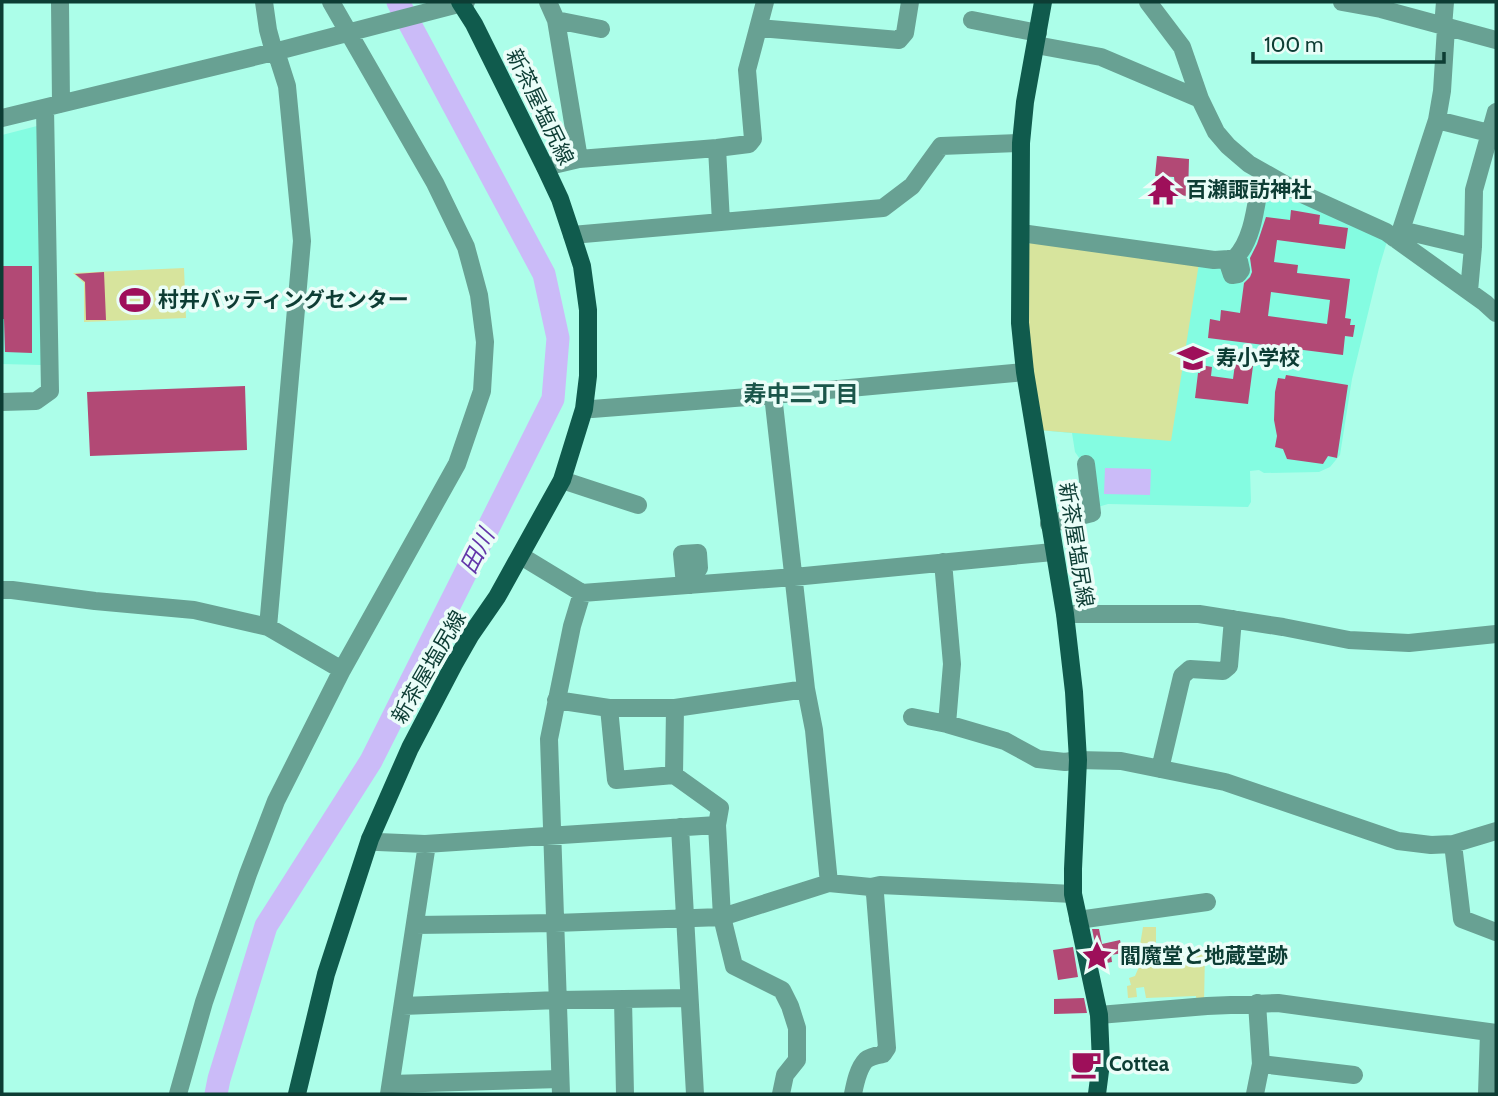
<svg xmlns="http://www.w3.org/2000/svg" width="1498" height="1096" font-family="Cabin,'Noto Sans JP',sans-serif">
  <rect width="100%" height="100%" fill="#acfee9"/>
  <!-- built -->
  <path fill="#84fce1" d="M37,126L41,365L2,364V135Z
    M1266,181L1388,238L1379,268L1352,379L1340,455L1330,467L1319,472L1264,473L1259,470L1250,471L1251,502L1248,507L1108,504L1098,507L1096,504L1095,462H1082L1075,452L1072,433L1038,430L1034,240L1241,255Z"/>
  <!-- green -->
  <path fill="#d7e49d" d="M1034,240L1199,263L1171,441L1038,430L1027,338L1028,245Z
    M184,268L186,318L84,322V283L73,273Z
    M1143,927H1156V955L1205,954L1204,1003H1197L1196,996L1146,998L1144,987L1136,988L1137,997L1128,998L1127,986L1131,985L1129,978L1135,976L1145,953L1140,945Z"/>
  <!-- water -->
  <path fill="#cbbbf8" d="M1105,468L1151,469L1150,495L1104,494Z"/>
  <g fill="none" stroke-linecap="round" stroke-linejoin="round">
    <!-- river -->
    <path stroke="#cbbbf8" stroke-width="23" d="M216,1094L219,1079L266,926L371,761L553,399L558,338L544,274L398,2"/>
  </g>
  <!-- building -->
  <path fill="#b24975" fill-rule="evenodd" d="M1157,156L1189,159L1188,196L1176,195L1174,177L1155,176Z
    M1291,210L1320,215L1319,224L1348,228L1345,249L1277,240L1274,262L1298,265L1297,273L1350,279L1345,318L1351,319L1350,325H1355L1353,337L1345,336L1343,355L1208,338L1210,319L1220,321L1221,310L1240,313L1244,283L1250,277L1252,272L1250,258L1257,244L1266,217L1290,220ZM1271,292L1330,300L1327,324L1268,316Z
    M2,266H32V353L5,352L4,319H2Z
    M104,272L106,320H86L85,282L75,274Z
    M1235,364L1253,366L1248,404L1195,398L1198,373H1200L1201,365L1212,367L1211,376L1233,379Z
    M1286,375L1348,385L1337,458L1328,456L1323,464L1287,459L1283,449L1275,447L1277,436L1274,420L1275,392L1278,378L1285,379Z
    M245,386L247,450L90,456L87,392Z
    M1092,929H1099L1102,944L1120,940L1123,953L1111,955L1112,962L1101,964L1100,957L1098,958Z
    M1073,947L1078,977L1058,980L1053,950Z
    M1084,998L1087,1013L1054,1014V999Z
    M1083,1054L1089,1055L1088,1073L1078,1072L1079,1057H1083Z"/>
  <g fill="none" stroke-linecap="round" stroke-linejoin="round">
    <!-- minor -->
    <path stroke="#68a193" stroke-width="18" d="M60,2L61,104
      M264,2L268,30L274,52L279,61L287,86L302,241L268,627
      M548,2L556,20L579,159
      M1148,2L1182,47L1200,99L1216,132L1228,146L1249,164L1300,193L1386,232L1485,303L1496,313
      M1342,2L1381,9L1496,40
      M556,20L601,29
      M972,20L1038,33
      M1443,27L1445,2
      M759,28L899,40L905,33L910,2
      M1036,45L1101,57L1200,99
      M2,118L274,52L466,2
      M1437,120L1489,133L1493,141
      M717,148L721,222
      M545,167L579,159L717,148L749,144L753,139L747,70L765,2
      M1401,230L1473,247
      M1021,233L1214,260L1229,259
      M572,235L883,208L912,186L941,146L1021,143
      M1394,238L1401,230L1437,120L1442,91L1446,28
      M1235,258C1255,238 1256,199 1262,172
      M1235,258L1239,261L1241,270L1238,274L1232,275L1228,263L1229,259Z
      M1469,291L1473,247L1474,190L1496,112
      M773,395L806,689L814,730L829,883
      M2,402L36,401L50,391L45,108
      M592,409L773,395L1025,372
      M562,480L638,505
      M1049,524L1092,513L1086,464
      M521,556L582,593L572,626L549,739L561,1094
      M943,562L952,664L947,724
      M685,585L682,554L698,553L699,568H690L691,585
      M2,590H12L95,601L194,610L268,627L342,670
      M582,593L794,577L1053,552
      M1065,614H1199L1283,627L1349,640L1409,643L1496,634
      M556,700L609,708H675L806,689
      M609,708L616,780L674,775L720,808L717,825L722,917L734,966L782,990L790,1006L797,1028V1060L785,1075L781,1094
      M912,717L947,724L1005,741L1038,759L1065,762L1078,760L1121,761L1225,782L1398,841L1431,845L1453,844L1496,831
      M1160,769L1182,676L1190,669L1223,671L1229,666L1233,619
      M674,775L675,708
      M680,827L695,1094
      M370,839L378,842L425,844L717,825
      M1453,844L1462,919L1496,932
      M1078,920L1207,902
      M415,925L555,923L722,917L829,883L871,887L880,885L1073,894
      M623,999L625,1094
      M403,1006L558,1000L689,998
      M1099,1015L1207,1006L1278,1003L1496,1033
      M1261,1064L1354,1075
      M391,1084L560,1079
      M178,1094L204,1002L248,874L276,801L342,670L457,464L482,391L485,342L479,295L466,247L435,183L331,2
      M389,1094L427,844
      M853,1094C855,1084 858,1068 866,1060C871,1056 878,1055 883,1054L887,1048L875,894L871,887
      M1255,1094L1261,1064L1257,1003
      M1487,1094L1489,1032"/>
    <!-- major -->
    <path stroke="#105b4d" stroke-width="18" d="M1043,2L1025,102L1021,143L1020,323L1025,372L1065,614L1074,692L1078,760L1073,869V894L1099,1015L1101,1063L1097,1094
      M297,1094L326,974L370,839L410,748L454,664L470,636L497,597L562,480L584,409L588,376V310L582,266L572,235L560,199L545,167L474,24L460,2"/>
  </g>
  <!-- icons -->
  <defs>
    <g id="temple-bare" transform="scale(2.415)"><path d="M0-6L5-2H3V0L6.5 2.5H4V6H1.5V3h-3V6H-4V2.5H-6.5L-3 0V-2H-5Z" fill="#9e0f5a" stroke="#eafdf8" stroke-width="2.5" paint-order="stroke"/></g>
    <g id="stadium-bare" transform="scale(2.415)"><path d="M0-5a6.5 5 0 1 0 0 10a6.5 5 0 1 0 0-10ZM-3.5-1.8h7v3.6h-7Z" fill="#9e0f5a" stroke="#eafdf8" stroke-width="2.5" paint-order="stroke"/></g>
    <g id="school-bare" transform="scale(2.415)"><path d="M0-5L7-2L0 1L-7-2ZM-4 1L0 2.5L4 1V4Q0 6-4 4Z" fill="#9e0f5a" stroke="#eafdf8" stroke-width="2.5" paint-order="stroke"/></g>
    <g id="sight-bare" transform="scale(2.415)"><path d="M0-6L1.8-2.2L6-1.7L2.9 1.2L3.7 5.4L0 3.3L-3.7 5.4L-2.9 1.2L-6-1.7L-1.8-2.2Z" fill="#9e0f5a" stroke="#eafdf8" stroke-width="2.5" paint-order="stroke"/></g>
    <g id="cafe-bare" transform="scale(2.415)"><path d="M-5.5-4.5H6V0H3Q3 3.5 0 3.5H-2.5Q-5.5 3.5-5.5 0ZM3-3.2v2h1.7v-2ZM-6 4.5H4V6H-6Z" fill="#9e0f5a" stroke="#eafdf8" stroke-width="2.5" paint-order="stroke"/></g>
  </defs>
  <g fill-rule="evenodd">
    <use href="#temple-bare" x="1163" y="190"/>
    <use href="#stadium-bare" x="135" y="300"/>
    <use href="#school-bare" x="1193" y="358"/>
    <use href="#sight-bare" x="1097" y="956"/>
    <use href="#cafe-bare" x="1086" y="1064"/>
  </g>
  <g text-anchor="middle" stroke-width="7" stroke-linejoin="round" paint-order="stroke">
    <!-- street labels -->
    <g font-size="21" fill="#0d3d34" stroke="#eafdf8">
      <text transform="translate(540 107) rotate(64)" y="7">新茶屋塩尻線</text>
      <text transform="translate(1076 545) rotate(81)" y="7">新茶屋塩尻線</text>
      <text transform="translate(429 667) rotate(-60)" y="7">新茶屋塩尻線</text>
    </g>
    <!-- poi labels -->
    <g font-size="21" font-weight="bold" fill="#0d3d34" stroke="#eafdf8" text-anchor="start">
      <text x="1186" y="197">百瀬諏訪神社</text>
      <text x="158" y="307">村井バッティングセンター</text>
      <text x="1216" y="365">寿小学校</text>
      <text x="1120" y="963">閻魔堂と地蔵堂跡</text>
      <text x="1109" y="1071">Cottea</text>
    </g>
    <!-- neighbourhood labels -->
    <g font-size="23" font-weight="bold" fill="#1b564a" stroke="#eafdf8">
      <text x="801" y="402">寿中二丁目</text>
    </g>
    <!-- water labels -->
    <g font-size="23" font-style="italic" fill="#6336a9" stroke="#eafdf8">
      <text transform="translate(477 551) rotate(-63)" y="8">田川</text>
    </g>
  </g>
  <!-- border -->
  <rect width="1498" height="1096" fill="none" stroke="#0d3d34" stroke-width="7"/>
  <!-- scale -->
  <path d="M1253 52v10h191v-10" fill="none" stroke="#0d3d34" stroke-width="3.5"/>
  <text x="1264" y="52" font-size="21" fill="#0d3d34" stroke="#eafdf8" stroke-width="5" paint-order="stroke">100 m</text>
</svg>
